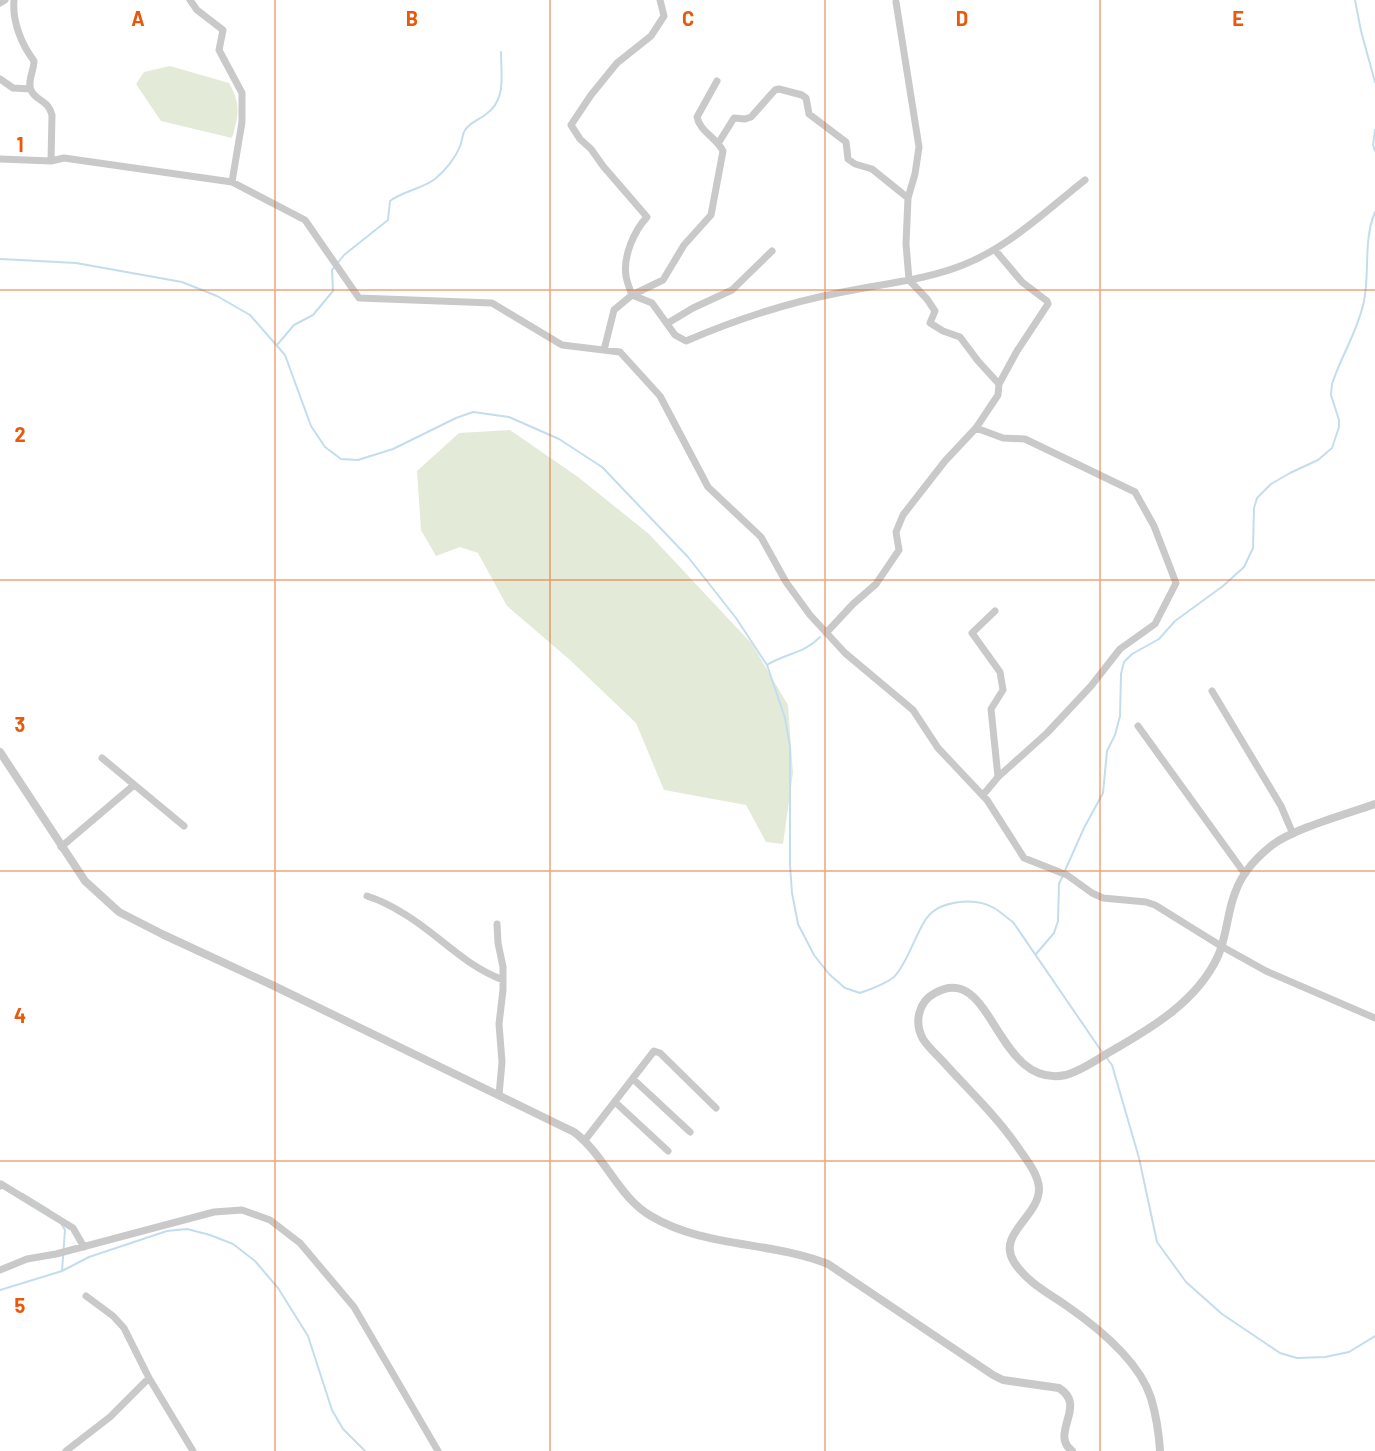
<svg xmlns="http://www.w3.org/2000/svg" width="1375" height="1451" font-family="Barlow,sans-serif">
  <rect width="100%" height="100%" fill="#fff"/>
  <!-- green -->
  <path fill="#e3ebd8" d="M170,66L229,83C241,104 239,114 232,138L161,121L136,84L144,72Z
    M510,430L578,477L649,534L752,644L788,705L793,773L783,844L766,842L746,805L664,790L636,723L570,660L507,606L478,553L460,547L436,556L421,530L417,471L459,433Z"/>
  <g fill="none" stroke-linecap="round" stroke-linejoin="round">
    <!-- stream -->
    <path stroke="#c3dded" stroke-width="2" d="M1355,0L1361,31L1375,82
      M1375,130L1373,145L1375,151
      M0,259L76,263L182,282L217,296L250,315L285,355L311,426L325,447L341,459L358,460L393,449L456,418L473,412L509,417L559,439L602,467L688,557L736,618L767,665L785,718L790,747V865L792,893L798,924L814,955L829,974L845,988L860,993C871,989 884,985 894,977C907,964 915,935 926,919C939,900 975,897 994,908C1001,912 1007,918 1013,922L1102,1052
      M277,345L294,325L313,315L333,291L332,270L344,255L388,220L390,201C403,191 422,189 435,179C445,171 456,157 460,146C462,142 462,136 464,132C467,124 478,120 485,115C507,100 501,75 501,52
      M767,665C786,653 804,654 820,637
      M1036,954L1054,933L1058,921L1059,884L1084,828L1103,793L1107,751L1115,735L1120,716L1121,674L1124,662L1132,654L1159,639L1175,621L1223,586L1244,567L1253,548L1254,508L1257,498L1271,484L1290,473L1318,460L1332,448L1339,427V420L1331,395L1332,384C1341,356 1358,331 1364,301C1370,271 1363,241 1375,212
      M1106,1057L1112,1065L1139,1158L1157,1242L1186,1282L1222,1314L1280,1353L1297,1358L1325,1357L1349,1352L1375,1336
      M23,1194L49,1210
      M62,1225L65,1230L62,1271
      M0,1290L62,1271L89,1257L167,1231L187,1229L210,1235L233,1244L255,1261L278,1288L308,1336L332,1410L343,1429L365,1451"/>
    <!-- minor -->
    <path stroke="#c9c9c9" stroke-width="7" d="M14,0C12,22 22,45 34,61C34,71 27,81 31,90C35,101 48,99 52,115L51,161
      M190,0L197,10L223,30L219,50L242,93V122L232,182
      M660,0L664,16L651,36L617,63L591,95L571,125L580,139L591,149L603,166L647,217C634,231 623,256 626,276C627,283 630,289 632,295L652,303L675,335L686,341C735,320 786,303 838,293C879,284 923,281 963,265C1009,247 1047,210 1085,180
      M0,3L5,0
      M0,79L13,88L30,89
      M719,142L734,118L745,119L751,117L775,90L779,89L802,95L806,98L809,114L846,142L848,159L855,164L872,169L908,198
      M0,159L51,161L64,158L232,182L305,220L359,298L492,303L562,345L620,352L660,396L708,487L761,537L786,582L810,615L845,653L913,710L938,748L987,800L1024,858L1067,875L1092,893L1103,898L1146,902L1155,905L1221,946L1266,971L1375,1018
      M995,250L1022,282L1047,301L1048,304L1017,351L999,384
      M668,323L693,308L732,290L772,251
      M604,350L614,310L632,295L663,280L684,245L711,215L723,151C716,137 700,132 697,117L717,81
      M976,428L1003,438L1025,439L1135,492L1154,526L1176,583L1155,624L1120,649L1091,686L1047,733L998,777L983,795
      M995,611L972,633L1000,672L1003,690L991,709L998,777
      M826,633L853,604L876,584L899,550L896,532L903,515L945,461L976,428L998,395L999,384L978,361L960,337L943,331L930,323L935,311L927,299L909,280L906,244L908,198L915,174L919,147L896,2
      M1212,691L1281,806L1293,834
      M1138,726L1245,874
      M102,758L184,826
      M61,847L134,785
      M367,896C379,900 390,905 401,912C438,933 461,964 503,980
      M497,924L498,943L503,967V990L499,1024L502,1062L499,1095
      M633,1079L690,1132
      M615,1102L668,1151
      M585,1140L654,1051L660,1053L716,1108
      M0,1186L1,1184L73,1228L84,1247
      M0,1270L27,1259L56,1254L214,1212L242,1210L270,1220L300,1243L354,1307L438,1451
      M86,1296L113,1316L124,1328L149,1378L193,1451
      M66,1451L110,1417L149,1378"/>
    <!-- tertiary -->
    <path stroke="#c9c9c9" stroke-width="8" d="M0,752L85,881L119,912L164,935L272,985L574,1132C605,1155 618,1197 651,1216C704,1248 771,1241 828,1264L993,1375L1003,1380L1059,1388C1088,1406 1049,1433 1072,1451
      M1160,1451C1159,1434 1156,1415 1151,1398C1139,1360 1096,1326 1064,1304C1046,1292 1026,1281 1014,1262C996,1234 1040,1216 1039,1188C1038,1173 1025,1158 1017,1146C997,1117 971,1092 947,1066C940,1057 929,1049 923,1039C914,1023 918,1002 935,993C993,960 995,1090 1066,1075C1081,1071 1095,1061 1108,1053C1150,1029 1197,1002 1218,956C1227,936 1227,913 1235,893C1241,875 1256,858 1271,846C1292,829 1347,814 1375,804"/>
  </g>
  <!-- grid -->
  <path fill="none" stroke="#e8590c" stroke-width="1.5" stroke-opacity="0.55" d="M275,0V1451M550,0V1451M825,0V1451M1100,0V1451M0,290H1375M0,580H1375M0,871H1375M0,1161H1375"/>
  <g font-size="20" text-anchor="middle" font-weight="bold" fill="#e8590c" stroke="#fff" stroke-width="6" stroke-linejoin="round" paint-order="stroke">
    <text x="138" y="26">A</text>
    <text x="412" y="26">B</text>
    <text x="688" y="26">C</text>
    <text x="962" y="26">D</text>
    <text x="1238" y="26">E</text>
    <text x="20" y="152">1</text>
    <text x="20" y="442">2</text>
    <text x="20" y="732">3</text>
    <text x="20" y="1023">4</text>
    <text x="20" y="1313">5</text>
  </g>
</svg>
